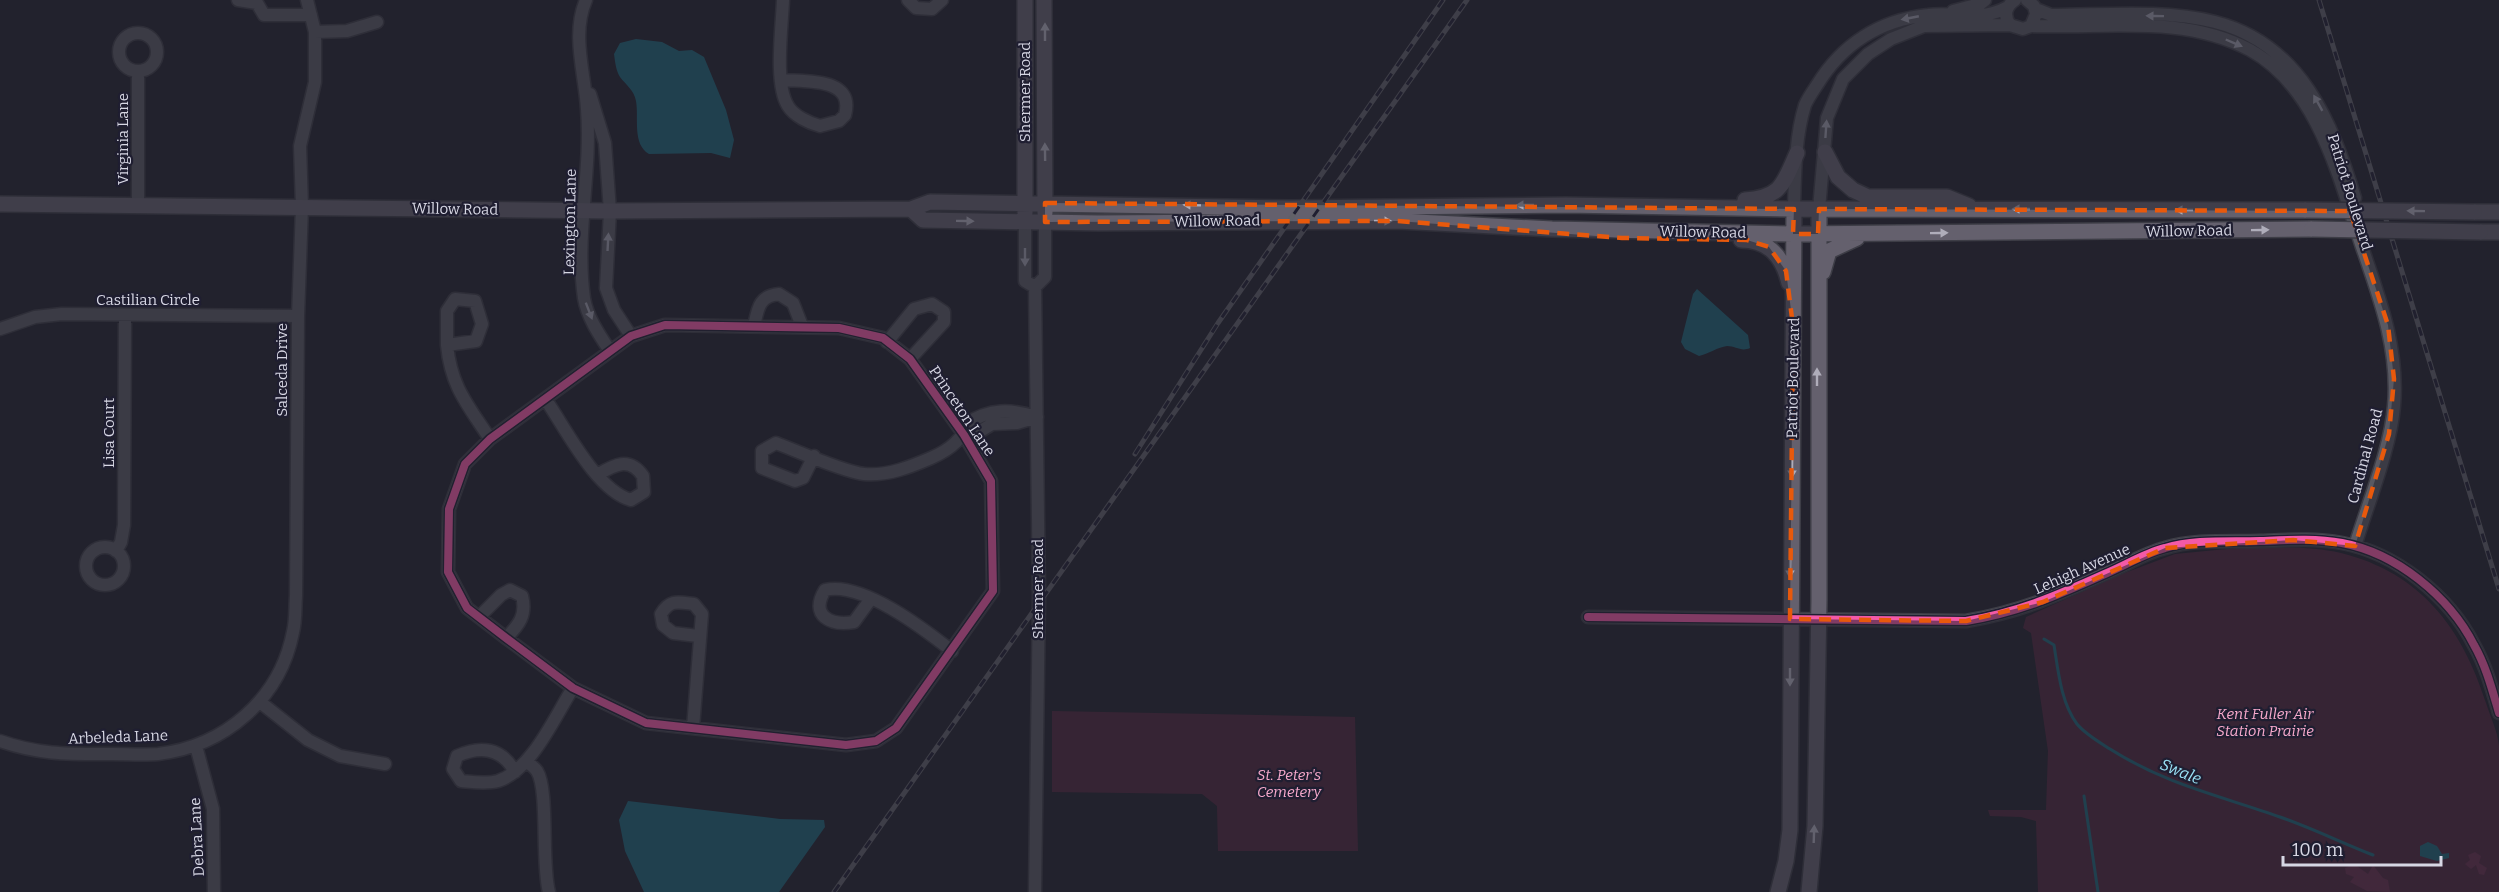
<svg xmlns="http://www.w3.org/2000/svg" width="2499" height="892" font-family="Bitter,serif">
  <rect width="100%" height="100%" fill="#23222d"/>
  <!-- green -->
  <path fill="#4f273d" d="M2237,548C2271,548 2308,545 2341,553C2421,573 2462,628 2486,703C2490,716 2498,732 2499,746C2499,794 2499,844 2499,892H2038L2036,821L2021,817L1990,816L1988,810H2046L2048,751L2031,633L2023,628L2026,617L2122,574L2175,554Z
    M1052,711L1355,717L1358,851H1218L1217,806L1202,794L1052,792Z"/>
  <!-- forest -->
  <path fill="#662f4c" d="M2475,852L2481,856L2479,863L2487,868L2484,875L2479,874L2476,865L2471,869L2465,864L2470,860L2468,855Z
    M2354,864L2368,874L2373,865L2383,878L2388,880L2390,892L2367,891L2350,882L2354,877L2346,874L2345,868Z"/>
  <!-- water -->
  <path fill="#1e6477" d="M636,39L662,42L679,51L692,50L704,57L726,110L734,140L730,158L711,153L649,154C632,144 639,118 636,101C634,90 626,85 620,77C616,71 615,61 614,54L620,43Z
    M1697,289L1748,335L1750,348C1741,352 1736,346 1727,346C1718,347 1708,354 1699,356L1685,349L1681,342L1693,294Z
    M628,801L780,819L824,820L825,827L779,892H644L625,851L619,820Z
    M2428,842L2437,846L2442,854L2449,853V858L2437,861L2420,856V846Z"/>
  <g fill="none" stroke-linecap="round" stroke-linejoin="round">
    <!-- stream -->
    <path stroke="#1e6477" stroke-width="3" d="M2044,639L2054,645C2058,670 2061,703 2077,724C2085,734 2099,742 2110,749C2167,785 2218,795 2280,817C2312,828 2342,843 2373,855
      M2084,796L2098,892"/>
    <!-- minor casing -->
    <g stroke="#3d3d46" stroke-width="15">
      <path id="minor" d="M238,0L257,3L264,15H311
        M586,0C571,34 585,74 587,109C592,172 575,235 584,298C587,317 600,336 610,351
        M908,0L916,8L932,9L942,0
        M2015,0C2006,6 2003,15 2010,25L2023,29L2031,26L2036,14L2034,6L2027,0
        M2036,9L2051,15C2104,15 2163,9 2215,22C2301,44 2332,122 2355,198
        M1953,11L1980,4L1985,0
        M2031,26C2103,29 2183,14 2250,50C2319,88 2339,179 2362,247C2380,299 2399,350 2394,406C2391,447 2367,506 2355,546
        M315,32L347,31L377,22
        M119 52a19 19 0 1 1 38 0a19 19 0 1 1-38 0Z
        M138,72V206
        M782,80C805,82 855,77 845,115L839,121L820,126C809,123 794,116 788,106C774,84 782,27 783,0
        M590,94L605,143L610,211L606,288L614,310L631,336
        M1794,209C1795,174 1795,137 1805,105C1808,98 1813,91 1817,85C1842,44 1880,20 1928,15C1959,11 1977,23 2008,7
        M1819,209L1827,118L1843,79L1868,54L1891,39L1924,26L2010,25
        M1025,222V281L1035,287
        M665,325L839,328L883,338L910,359L964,435L991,481L993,591L896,728L876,741L846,745L646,723L573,688L506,638L467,608L448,572L449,509L465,464L490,439L631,336Z
        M754,326C758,308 759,296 779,294L793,303L802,326
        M0,329L35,317L62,314L298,316
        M887,342L914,309L932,304L944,312V322L910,359
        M447,345V311L455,299L475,301L482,324L476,341L447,345C451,387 468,405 490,439
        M546,400C566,429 596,490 631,500L644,492L643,476C629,456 614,465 597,475
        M964,435H974L992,424L1017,423L1037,417
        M814,456L803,478L795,481L762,468V451L776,443C797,451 844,472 864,474C888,476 910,467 931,458C947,451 963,441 966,424C990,408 1011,409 1037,417
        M86 566a19 19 0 1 1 38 0a19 19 0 1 1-38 0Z
        M116,551L121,542L124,525L125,315
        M870,600L854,622C831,626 809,616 825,590C862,581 924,629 952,651
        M479,617L501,595L510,590L522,596C527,615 519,625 506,638
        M1588,617L1966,621C2020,612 2058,595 2107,573C2126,565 2145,553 2165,548C2195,539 2229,542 2260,541C2286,540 2315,538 2342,543C2396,553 2449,596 2474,645C2486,666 2492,689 2499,713
        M260,702L308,740L340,756L385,764
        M693,728L702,614L694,604C678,602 670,599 661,614L663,625L673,633L698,636
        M0,741C40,755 70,754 112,754C127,754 143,755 158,754C225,746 280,699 293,632C296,620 295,608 296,596L298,316L302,207L300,146L315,82V32L307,0
        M196,746L213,809L214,892
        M526,761C530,764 534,767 537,771C549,790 541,863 549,892
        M515,772C502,748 481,745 457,756L453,769L461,781C473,782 487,784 498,781C532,770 555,716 573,688
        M1035,892L1039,596L1035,287L1045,277V222"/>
    </g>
    <!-- major casing -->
    <g stroke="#3d3d46" stroke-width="18">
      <path id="major" d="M1044,0L1045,213
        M1825,152L1838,177L1853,190L1868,197H1947L1969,206
        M1745,200C1782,197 1783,184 1797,153
        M0,204L610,211L911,209L930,202L1292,208L1566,205L1794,209L2306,210
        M911,209L923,220L1098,223L1398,221L1552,229L1793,234L2312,229
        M2474,212H2499
        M1025,213V0
        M2480,232H2499
        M1741,240C1769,240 1783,257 1789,283
        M1823,272L1829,251L1857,238
        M1778,892L1786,861L1790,830L1794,209
        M1809,892L1815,826L1819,600V209"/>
    </g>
    <!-- minor -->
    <use href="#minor" stroke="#595962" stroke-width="12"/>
    <!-- major -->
    <use href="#major" stroke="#64606d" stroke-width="15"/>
    <!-- rail casing -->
    <g stroke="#616168" stroke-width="5">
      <path id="rail" d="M2319,0L2499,589
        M1135,454L1218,323L1443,0
        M834,892L1467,0"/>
    </g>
    <!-- rail -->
    <use href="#rail" stroke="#1f1e31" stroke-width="3" stroke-dasharray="9" stroke-linecap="butt"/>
    <!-- major-bridge casing -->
    <g stroke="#3d3d46" stroke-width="18" stroke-linecap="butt">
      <path id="major-bridge" d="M2306,210L2474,212
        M2312,229L2480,232"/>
    </g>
    <!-- major-bridge -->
    <use href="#major-bridge" stroke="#64606d" stroke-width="15"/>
    <!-- cycleway casing -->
    <g stroke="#1f1e31" stroke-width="11">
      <path id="cycleway" d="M665,325L839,328L883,338L910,359L964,435L991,481L993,591L896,728L876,741L846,745L646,723L573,688L506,638L467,608L448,572L449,509L465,464L490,439L631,336Z
        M1588,617L1966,621C2020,612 2058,595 2107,573C2126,565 2145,553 2165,548C2195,539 2229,542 2260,541C2286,540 2315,538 2342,543C2396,553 2449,596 2474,645C2486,666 2492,689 2499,713"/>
    </g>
    <!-- cycleway -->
    <use href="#cycleway" stroke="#f35aa7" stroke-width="8"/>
  </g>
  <!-- one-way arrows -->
  <defs><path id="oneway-solid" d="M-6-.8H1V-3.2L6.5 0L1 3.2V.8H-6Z" transform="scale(1.5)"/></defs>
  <g fill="#9e9eaa">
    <use href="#oneway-solid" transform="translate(2155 16) rotate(-179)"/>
    <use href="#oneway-solid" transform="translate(1910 18) rotate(169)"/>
    <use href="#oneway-solid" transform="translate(2234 43) rotate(23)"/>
    <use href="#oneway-solid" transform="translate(2318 103) rotate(-119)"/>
    <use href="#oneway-solid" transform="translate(1826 129) rotate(-86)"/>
    <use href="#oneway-solid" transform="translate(608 242) rotate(-87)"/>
    <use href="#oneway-solid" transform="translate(1025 257) rotate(90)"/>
    <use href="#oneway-solid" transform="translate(589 311) rotate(69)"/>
  </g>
  <g fill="#afadba">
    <use href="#oneway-solid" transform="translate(1045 32) rotate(-90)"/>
    <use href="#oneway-solid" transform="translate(1045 152) rotate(-91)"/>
    <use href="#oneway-solid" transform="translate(1192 205) rotate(-178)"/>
    <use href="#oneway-solid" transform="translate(1525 205) rotate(179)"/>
    <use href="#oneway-solid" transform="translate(2021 209) rotate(-180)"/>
    <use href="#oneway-solid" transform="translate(2184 210) rotate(-180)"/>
    <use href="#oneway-solid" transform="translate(2416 211) rotate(-179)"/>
    <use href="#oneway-solid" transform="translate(965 221) rotate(1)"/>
    <use href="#oneway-solid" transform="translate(1383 221) rotate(1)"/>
    <use href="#oneway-solid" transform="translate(2260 230) rotate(-1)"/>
    <use href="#oneway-solid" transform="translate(1939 233) rotate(-1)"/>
    <use href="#oneway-solid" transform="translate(1817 377) rotate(-90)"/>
    <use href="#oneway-solid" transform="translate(1792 469) rotate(91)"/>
    <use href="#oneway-solid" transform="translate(1790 569) rotate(91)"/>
    <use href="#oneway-solid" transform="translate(1790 677) rotate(90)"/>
    <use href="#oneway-solid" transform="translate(1814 834) rotate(-88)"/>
  </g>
  <!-- marked area -->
  <path d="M0 0H2499V892H0ZM1045,203L1794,209L1793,234H1818L1819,209L2350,211L2388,325L2394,379L2389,434L2355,546L2293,540L2165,548L2043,602L1966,621L1790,619L1793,326L1786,271L1769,247L1747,240L1622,238L1398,221L1045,222Z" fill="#23222d" fill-opacity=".55" fill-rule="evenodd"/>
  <path fill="none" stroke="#e8590c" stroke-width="4.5" stroke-dasharray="12 8" stroke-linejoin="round" d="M1045,203L1794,209L1793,234H1818L1819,209L2350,211L2388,325L2394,379L2389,434L2355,546L2293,540L2165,548L2043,602L1966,621L1790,619L1793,326L1786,271L1769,247L1747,240L1622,238L1398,221L1045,222Z"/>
  <g text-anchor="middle" stroke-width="4.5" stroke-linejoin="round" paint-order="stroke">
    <!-- street labels -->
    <g font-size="15" fill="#d7d7e4" stroke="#1f1e31">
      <text transform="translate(1025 92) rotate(-90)" y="5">Shermer Road</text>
      <text transform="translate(123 139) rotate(-90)" y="5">Virginia Lane</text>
      <text transform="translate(2350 192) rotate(73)" y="5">Patriot Boulevard</text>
      <text transform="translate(455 209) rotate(1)" y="5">Willow Road</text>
      <text transform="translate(1217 221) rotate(-1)" y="5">Willow Road</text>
      <text transform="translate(570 222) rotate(-89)" y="5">Lexington Lane</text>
      <text transform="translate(2189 231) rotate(-1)" y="5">Willow Road</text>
      <text transform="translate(1703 232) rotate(1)" y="5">Willow Road</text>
      <text x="148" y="305">Castilian Circle</text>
      <text transform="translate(282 370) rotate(-90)" y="5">Salceda Drive</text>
      <text transform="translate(1793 378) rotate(-89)" y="5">Patriot Boulevard</text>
      <text transform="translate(962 411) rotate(56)" y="5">Princeton Lane</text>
      <text transform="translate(109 433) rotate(-90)" y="5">Lisa Court</text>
      <text transform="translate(2365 456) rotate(-75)" y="5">Cardinal Road</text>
      <text transform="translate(2082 569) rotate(-24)" y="5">Lehigh Avenue</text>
      <text transform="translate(1038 589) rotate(-90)" y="5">Shermer Road</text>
      <text transform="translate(118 737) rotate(-2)" y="5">Arbeleda Lane</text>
      <text transform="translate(197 837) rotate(-93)" y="5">Debra Lane</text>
    </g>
    <!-- park labels -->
    <g font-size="15" font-style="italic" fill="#f7a9cc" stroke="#1f1e31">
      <text x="2265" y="719">Kent Fuller Air<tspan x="2265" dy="17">Station Prairie</tspan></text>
      <text x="1289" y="780">St. Peter's<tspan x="1289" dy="17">Cemetery</tspan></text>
    </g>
    <!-- water labels -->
    <g font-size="16" font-style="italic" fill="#9ae2f6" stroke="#1f1e31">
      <text transform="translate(2181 771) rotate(22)" y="6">Swale</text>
    </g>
  </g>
  <!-- scale -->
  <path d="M2283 856v9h158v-9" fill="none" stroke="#d7d7e4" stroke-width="3"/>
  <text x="2292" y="856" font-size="18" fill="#d7d7e4" stroke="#1f1e31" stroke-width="4.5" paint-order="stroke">100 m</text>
</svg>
